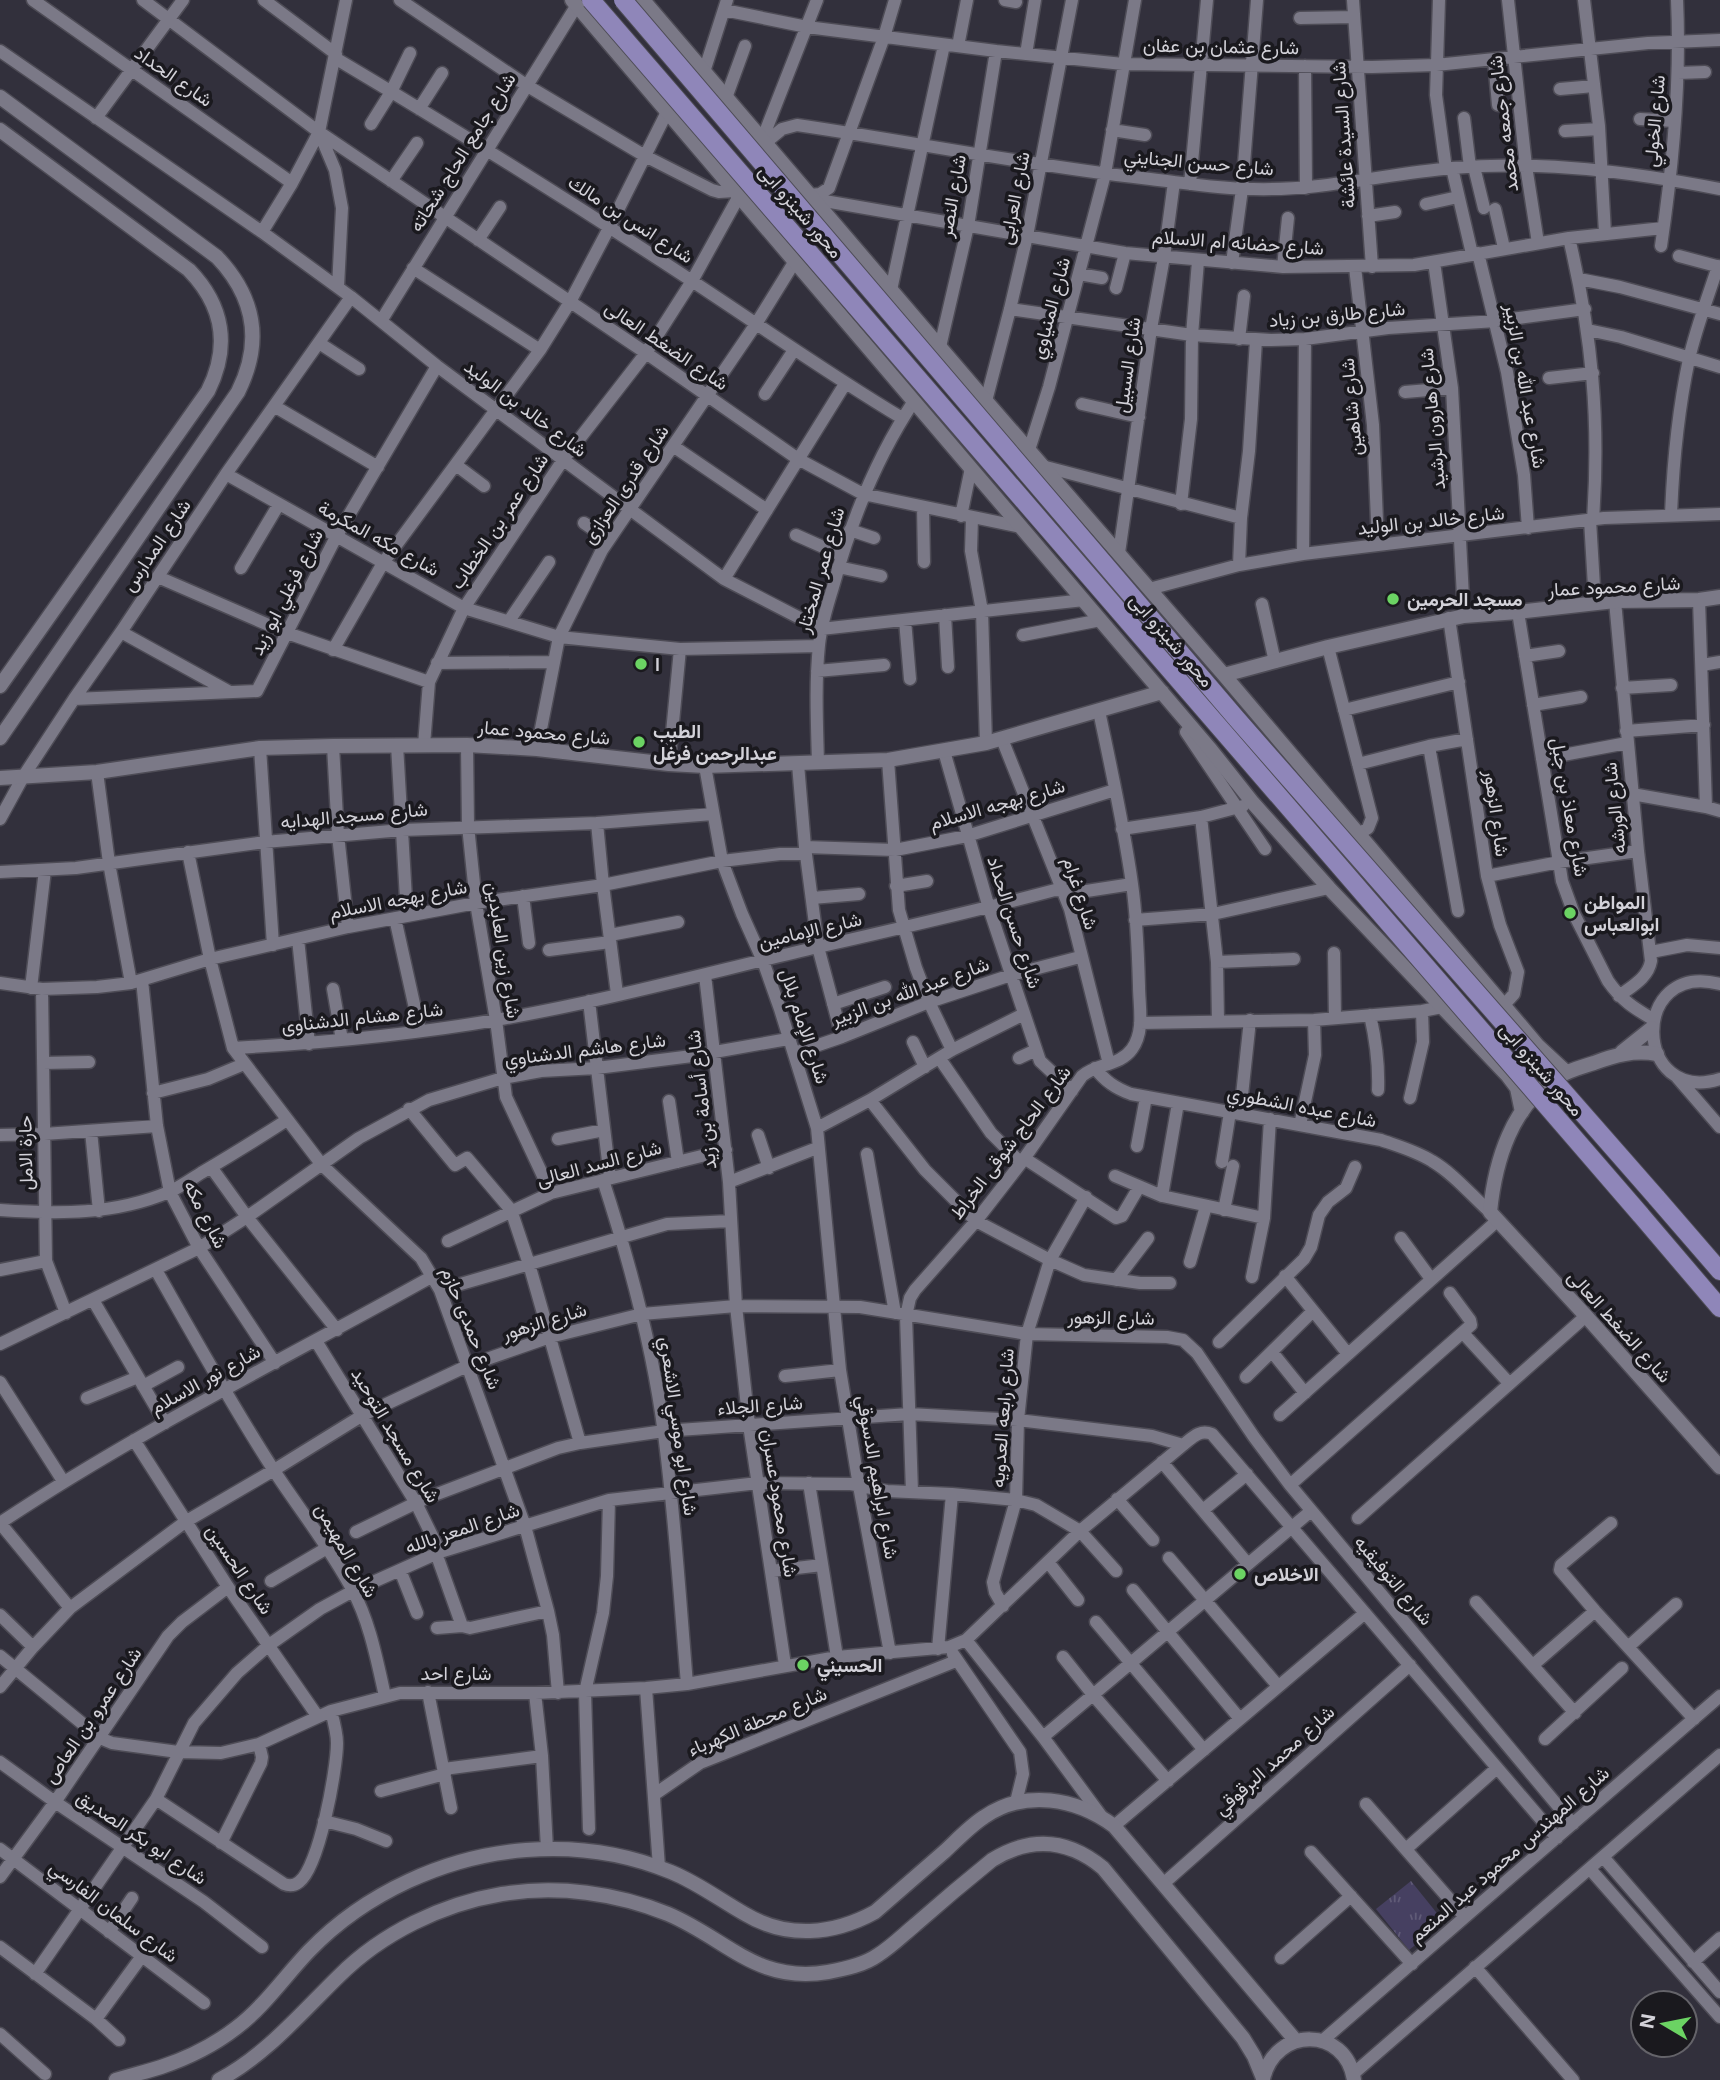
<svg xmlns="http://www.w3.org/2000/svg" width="1720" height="2080" font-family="Inter,Vazirmatn,sans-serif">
  <defs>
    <pattern id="grass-tufts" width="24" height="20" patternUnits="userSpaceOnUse" patternTransform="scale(1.75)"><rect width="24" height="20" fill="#464061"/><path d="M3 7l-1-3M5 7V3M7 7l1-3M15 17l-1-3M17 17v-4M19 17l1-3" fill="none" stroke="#605b77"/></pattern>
  </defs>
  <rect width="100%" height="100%" fill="#32303c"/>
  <!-- grass -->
  <path fill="url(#grass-tufts)" d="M1411,1881L1444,1922L1409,1950L1376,1909Z"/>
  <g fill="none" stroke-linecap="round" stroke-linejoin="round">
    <!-- minor casing -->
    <g stroke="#4e4c56" stroke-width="15">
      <path id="minor" d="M33,0L292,183
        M143,0L319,132L646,353L798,459L863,494L1021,527
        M264,0L336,54
        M400,0L526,85L645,156L712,190L719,192L735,191
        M1005,0L1016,2
        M1353,0L1372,267
        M1439,0L1436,95L1446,169
        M1508,0L1526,166L1538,243
        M1584,0L1599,126L1605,233
        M724,10L807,27L996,51L1123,64L1372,67L1436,65L1648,43L1720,40
        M1300,18L1354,17
        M958,46L967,0
        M0,51L262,232L351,297L437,366L724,579L821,629L1084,600
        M1026,54L1035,0
        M335,58C456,130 575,204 692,281C762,327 830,375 902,418
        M1494,60L1498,105
        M1305,66L1306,188
        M704,72L727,0
        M1678,73L1705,72
        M1560,89L1594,86
        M726,98L745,46
        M419,109L442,73
        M96,118L183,0
        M1464,118L1470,167
        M1640,119L1674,121
        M371,124L391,92L410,53
        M1112,130L1145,135
        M1565,131L1599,129
        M319,132L335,170L342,208L338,287
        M762,140L817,0
        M765,143L782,129L797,125C913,142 1027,165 1142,178C1179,182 1216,189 1253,189C1320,191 1385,174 1452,168C1543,160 1631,172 1720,189
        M1474,167L1484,208
        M1452,168L1472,254
        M391,181L417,143
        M1190,184L1207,0
        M810,195L820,194L829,188L884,37L895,0
        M813,199L1125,253L1283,267L1414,265L1569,238L1663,228
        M1426,204L1458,197
        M1495,209L1504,248
        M1368,216L1395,212
        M262,232L292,183L319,132L346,0
        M1569,238C1592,335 1600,420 1593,519
        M478,240L500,207
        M1661,246C1673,165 1681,82 1677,0
        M1478,253L1507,372L1524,475L1528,528
        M1679,256L1720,267
        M1434,262L1452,388L1464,616
        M1232,263L1242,189L1257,0
        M1283,267L1288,218
        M1355,267L1373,425L1378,545
        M413,268L540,350
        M1079,274L1102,278
        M1579,279L1620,287L1720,314
        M1116,288L1125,253
        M891,290L944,45
        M1010,309L1192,335L1271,340L1305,339L1388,328L1496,321L1585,309
        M381,321L577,5
        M1588,330L1621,337L1720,367
        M1239,339L1244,296
        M319,343L359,369
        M940,347L968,226L996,51
        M1549,378L1593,373
        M1405,392L1452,388
        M765,394L794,350
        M986,401L1010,309L1027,236L1072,0
        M1082,404L1139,417
        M274,406L378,467
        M673,446L767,510
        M1029,450L1049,387L1105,174L1135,0
        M456,465L484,486
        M1042,466L1241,518
        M226,474L464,608L559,637L680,649L819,646
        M1181,504L1191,419L1192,335L1198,261
        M923,507L924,562
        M1671,515C1673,463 1678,411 1689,359C1696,328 1708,297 1718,266
        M961,516L971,468
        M972,518L971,551L982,611L986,743
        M1590,520L1595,603
        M584,523L609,540
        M850,530L874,538
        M796,535L841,555
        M1119,553L1151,329L1164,257L1174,182
        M1303,554L1305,339
        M1239,565L1241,518L1249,451L1256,340
        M838,567L881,576
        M241,568L279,504
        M158,577L287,633L429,682
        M724,579L845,384
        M1149,589L1239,565L1303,554L1604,518L1720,514
        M1699,600L1706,807
        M1615,601L1638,851L1651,961C1648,978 1632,986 1619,996
        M1262,604L1275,662
        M1518,612L1559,862L1562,881L1574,914L1608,981C1622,1001 1634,1008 1654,1020
        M945,615L948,667
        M1449,618L1487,876L1500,925L1518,972L1514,994L1504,1005
        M905,620L910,679
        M509,621L549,562
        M121,632L228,691
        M1023,635L1101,620
        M1328,647L1372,818L1368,828L1359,834
        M333,650L383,563L540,350L570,302L609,228L667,112
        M1525,656L1559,651
        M437,663L553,662
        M1702,665L1720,662
        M817,671L884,665
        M1622,688L1671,685
        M74,699L257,691L336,537L437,366
        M1533,705L1581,697
        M1344,710L1459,682
        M1626,731L1704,725
        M1186,732L1265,849
        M1002,739L1070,909L1109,1064
        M397,745L407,916
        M424,745L429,682L464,608L563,460L646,353L692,281L739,196
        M467,745L468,826L476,903L496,1020L506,1097L551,1193
        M333,746L338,835L348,927
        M1429,746L1458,911
        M260,748L273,945
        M537,749L559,637L602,550L756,324L795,261
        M944,751L989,908L1040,1061L1072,1091
        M1542,759L1627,743
        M888,760L899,910L916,968L929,1002L952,1050
        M818,763C817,724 815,684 819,645C821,625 827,606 833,587C851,521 876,458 914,401
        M669,764L680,649
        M798,764L805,847L818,947L842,1037
        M1358,764L1429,746L1467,739
        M705,766L722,861L742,914L763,961L780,1009L817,1128L840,1370L859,1486L890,1653
        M97,772L109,863L131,983
        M1632,794L1706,807L1720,811
        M1201,817L1217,962L1218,1021
        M0,819L23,777L74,699L121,632L226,474L351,297
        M597,823L603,885L617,994
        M1122,829L1201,817L1243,806
        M805,847L895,850L967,836L1115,790
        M188,852L210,959L233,1048L322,1165L421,1258L440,1290L525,1526L548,1611L553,1635L558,1693
        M0,872L76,868L265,842L402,830L597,823L713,814
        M1487,876L1559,862L1638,851
        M896,886L927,881
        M523,896L529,943
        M812,898L859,894
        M395,918L420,1031
        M1135,920L1213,914L1329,888
        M610,935L678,922
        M298,939L309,1044
        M549,950L610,942
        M1651,952L1687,945L1720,948
        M1334,953L1335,1018
        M1217,962L1294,959
        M705,975L729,1182L736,1306L749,1425L785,1665
        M142,980L157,1126L170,1192L199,1248L275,1363
        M0,983L42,989L97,987L131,983L210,959L348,927L476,903L603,885L722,861L780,854H806
        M1720,984C1629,960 1633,1106 1720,1079
        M31,988L45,870
        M42,989L46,1261L66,1313
        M333,989L342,1040
        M589,1001L610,1178
        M833,1004L885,987
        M1370,1015C1376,1041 1379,1064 1378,1090
        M1140,1023L1314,1020L1422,1011L1442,1007
        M913,1042L925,1067
        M233,1048C321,1043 409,1035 496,1020C605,1001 711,972 818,947C897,929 976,911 1055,890L1080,892L1132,884
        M795,1053L842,1037L929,1002L1011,975L1080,957
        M1019,1058L1036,1050
        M940,1059L991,1133L1021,1163
        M43,1063L89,1062
        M1095,1068C1105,1081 1115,1088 1131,1094L1381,1140C1398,1146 1416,1151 1432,1161C1454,1174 1471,1195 1490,1212
        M1676,1076L1720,1127
        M153,1093L208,1079L244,1064
        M1410,1098L1423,1042L1422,1011
        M870,1100L925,1170L976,1221L1050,1260L1084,1275L1140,1283H1170
        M669,1101L678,1162
        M409,1109L455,1165L467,1158L511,1210L529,1264L580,1443
        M1240,1114L1250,1020
        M1300,1125L1315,1055L1314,1020
        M817,1128L870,1100L952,1050L1024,1014
        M91,1131L99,1211
        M0,1135L44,1134L157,1126
        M758,1135L769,1168
        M558,1139L604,1130
        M1137,1146L1146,1097
        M867,1154L895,1313
        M1024,1158L1116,1218L1122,1216L1139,1187
        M1222,1162L1230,1112
        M211,1167L247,1217L337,1330
        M1115,1176L1162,1196L1264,1218
        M603,1180C630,1263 653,1347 664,1434C675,1517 680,1601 687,1684
        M729,1182L817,1148
        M1162,1196L1178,1103
        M0,1210C58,1214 114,1215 169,1192C180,1187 190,1180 201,1173C230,1156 259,1138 287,1120
        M1224,1210L1233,1166
        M1401,1238L1431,1279
        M448,1241L551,1193L726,1150
        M1190,1262L1206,1206
        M0,1270L46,1261
        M156,1270C194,1337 231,1404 273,1469C299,1509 329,1546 352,1589C370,1622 377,1661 385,1696
        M1285,1276L1348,1354
        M1252,1277L1264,1218L1270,1119
        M1116,1280L1148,1238
        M440,1290L667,1224L731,1221
        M93,1300L165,1423
        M1463,1333L1509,1383
        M316,1341L416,1503L440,1552
        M1219,1342L1304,1259L1311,1247L1319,1215L1328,1202L1346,1188L1355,1167
        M0,1344L199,1248L247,1217L359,1138L429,1100L503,1078L541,1071L597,1068L692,1056L788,1039
        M1272,1352L1305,1393
        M785,1376L840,1370
        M1246,1377L1313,1311
        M0,1382L63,1481
        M143,1386L178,1367
        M87,1398L138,1377
        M1280,1415L1498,1220
        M134,1440L228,1587L318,1717
        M1162,1462L1248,1564
        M809,1483L837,1657
        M1290,1485L1471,1325L1470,1320L1450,1293
        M912,1492L906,1316L910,1298L915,1290L976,1221L1021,1163L1082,1076C1097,1063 1120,1066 1132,1049C1145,1031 1139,1006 1139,986C1138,952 1137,918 1132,884C1124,826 1111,768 1099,711
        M1117,1499L1153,1540
        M1203,1510L1247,1474
        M1358,1518L1586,1316
        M0,1523C138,1431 288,1357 433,1276
        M0,1523L70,1608
        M1611,1523L1561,1565L1560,1570L1595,1611L1694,1719
        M356,1532L424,1499L558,1448L580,1443L664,1431L909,1414L1018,1420L1152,1436L1183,1445
        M436,1553L462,1626L470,1628L548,1611
        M1169,1558L1278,1686
        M1048,1562L1078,1600
        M400,1570L417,1613
        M771,1571L822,1565
        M271,1581L327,1548
        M1133,1590L1240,1719
        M1476,1602L1575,1713
        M1003,1606L995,1592L993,1582L1016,1500L1018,1420L1027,1334L1050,1260L1086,1197
        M0,1615L33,1647
        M1096,1622L1204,1750
        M437,1628L462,1626
        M966,1640L1043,1737L1102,1817
        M1628,1647L1676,1604
        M938,1649L952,1494
        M953,1654L1020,1752L1023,1774L1016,1802
        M0,1656L100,1738L112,1743L178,1752L221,1753L259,1744L331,1711L400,1693H535L646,1688L687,1684L837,1657L949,1647L966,1640L1080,1531L1183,1445C1192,1438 1199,1429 1212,1434L1557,1838
        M1063,1657L1094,1696L1168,1781
        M1533,1665L1595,1611
        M0,1687L33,1647L70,1608L185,1522L274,1470L363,1415L467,1366L550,1337L642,1314L736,1306L860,1307L1027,1334L1167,1337L1183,1340L1197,1353L1254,1437L1290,1485L1573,1824
        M646,1688L659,1867
        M428,1692L451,1808
        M535,1693L542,1756L547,1849
        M1043,1737L1311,1511
        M1545,1739L1622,1668
        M0,1762L55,1802L204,1902L262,1947
        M444,1769L542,1756
        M381,1791L445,1774
        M655,1794L700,1763L956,1661
        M156,1799L284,1884C289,1886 294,1886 299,1882C319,1868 337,1769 337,1743C337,1733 334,1722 331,1711
        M1366,1804L1465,1917
        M324,1821L356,1829L386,1841
        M1114,1826L1365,1613
        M589,1829L585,1692L603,1613L607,1576L609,1500
        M221,1843L261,1763L262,1757L259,1744
        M0,1849L204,2003
        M1406,1849L1497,1768
        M1311,1852L1412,1964
        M1604,1858L1720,1992
        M1590,1869L1720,2017
        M0,1877L55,1802L168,1636L182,1622L228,1587
        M1163,1884L1410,1665
        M109,1932L132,1898
        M0,1947L96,2019L119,2040
        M1281,1958L1351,1896
        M1693,1962L1720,1938
        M1475,1967L1573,2080
        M35,1974L156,1799L194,1723L237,1673L269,1645L320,1609L353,1591L440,1552L609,1500L758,1483L851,1484L887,1491L952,1494L1016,1500L1036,1505L1080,1531L1116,1571
        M96,2019L142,1956
        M0,2034L45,2074
        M1322,2041L1720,1696
        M1353,2074L1720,1755"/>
    </g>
    <!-- tertiary casing -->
    <g stroke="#4e4c56" stroke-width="17">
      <path id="tertiary" d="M572,0L1211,750L1253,803L1329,888L1508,1076L1517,1088L1522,1112
        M643,0L986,401L1224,675L1538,1046L1566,1072
        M0,97L217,257C255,297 263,342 238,392L0,738
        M0,130L189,270C224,306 230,347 208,391L0,686
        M1224,675L1328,647L1464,616L1518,612L1615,601L1699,600L1720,597
        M0,778L97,772L260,748L333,746L467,745L537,749L669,764L705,766L888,760L986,743L1162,692
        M1622,1052L1652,1028
        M1657,1054C1634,1050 1615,1055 1594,1063C1582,1067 1569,1070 1558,1077C1512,1104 1495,1161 1490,1212L1586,1316L1720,1467
        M1263,2079C1275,2026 1346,2026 1354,2080
        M116,2080C131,2075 146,2072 161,2067C188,2058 214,2045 236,2028C264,2007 285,1976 309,1951C365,1893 446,1856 526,1850C576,1846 625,1853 671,1872C698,1883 720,1900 745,1914C787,1939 833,1935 875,1912C898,1892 921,1872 944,1852C957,1840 970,1826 984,1817C1025,1789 1076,1798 1114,1826L1296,2041
        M219,2080C266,2055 301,2013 339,1976C382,1933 442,1904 502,1894C558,1885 616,1893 668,1914C727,1939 757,1984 828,1972C845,1969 864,1965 878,1955C891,1947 903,1935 915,1925C940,1903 966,1881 992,1860C1031,1836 1068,1839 1103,1868L1243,2038L1254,2056L1263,2078"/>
    </g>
    <!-- primary casing -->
    <g stroke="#4e4c56" stroke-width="20">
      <path id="primary" d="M1656,1197L1720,1271
        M1640,1214L1720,1308"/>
    </g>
    <!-- minor -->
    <use href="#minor" stroke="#7b7987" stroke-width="12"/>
    <!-- tertiary -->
    <use href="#tertiary" stroke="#7b7987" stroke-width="14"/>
    <!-- primary -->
    <use href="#primary" stroke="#8f86b9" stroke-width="18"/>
    <!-- primary-bridge casing -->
    <g stroke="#4e4c56" stroke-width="20" stroke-linecap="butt">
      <path id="primary-bridge" d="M591,0L1640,1214
        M623,0L1236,718L1656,1197"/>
    </g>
    <!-- primary-bridge -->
    <use href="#primary-bridge" stroke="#8f86b9" stroke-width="18"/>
  </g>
  <!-- markers -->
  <g fill="#6bd363" stroke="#1a191e" stroke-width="2.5">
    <circle cx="1393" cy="599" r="7"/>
    <circle cx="641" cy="664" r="7"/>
    <circle cx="639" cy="742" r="7"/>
    <circle cx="1570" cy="913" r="7"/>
    <circle cx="1240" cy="1574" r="7"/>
    <circle cx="803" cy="1665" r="7"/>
  </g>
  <g text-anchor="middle" stroke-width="7" stroke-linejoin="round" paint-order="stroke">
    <!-- street labels -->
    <g font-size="19" fill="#d3d2d9" stroke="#1a191e">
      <text transform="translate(1221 46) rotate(1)" y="7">شارع عثمان بن عفان</text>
      <text transform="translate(174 76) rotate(35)" y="7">شارع الحداد</text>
      <text transform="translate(1654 121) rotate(-85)" y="7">شارع الخولي</text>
      <text transform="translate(1503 124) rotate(-97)" y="7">شارع جمعه محمد</text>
      <text transform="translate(1343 135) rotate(-94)" y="7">شارع السيدة عائشة</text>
      <text transform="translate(462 152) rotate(-58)" y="7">شارع جامع الحاج شحاته</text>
      <text transform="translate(1199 162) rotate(5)" y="7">شارع حسن الجنايني</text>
      <text transform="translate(952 196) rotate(-80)" y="7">شارع النصر</text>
      <text transform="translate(1014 198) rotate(-79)" y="7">شارع العرابى</text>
      <text transform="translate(801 211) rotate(49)" y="7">محور شينزو ابى</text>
      <text transform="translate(631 219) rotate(33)" y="7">شارع انس بن مالك</text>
      <text transform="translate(1238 242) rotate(4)" y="7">شارع حضانه ام الاسلام</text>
      <text transform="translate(1050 308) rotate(-75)" y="7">شارع المنياوي</text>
      <text transform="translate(1337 314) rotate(-5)" y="7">شارع طارق بن زياد</text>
      <text transform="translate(667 345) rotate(34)" y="7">شارع الضغط العالى</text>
      <text transform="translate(1127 365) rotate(-82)" y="7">شارع السبيل</text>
      <text transform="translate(1526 386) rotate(80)" y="7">شارع عبد الله بن الزبير</text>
      <text transform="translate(1351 407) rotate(-95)" y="7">شارع شاهين</text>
      <text transform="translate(526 408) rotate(37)" y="7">شارع خالد بن الوليد</text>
      <text transform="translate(1432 419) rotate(-95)" y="7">شارع هارون الرشيد</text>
      <text transform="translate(625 484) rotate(-56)" y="7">شارع قدرى العزازى</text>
      <text transform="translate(1431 520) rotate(-6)" y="7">شارع خالد بن الوليد</text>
      <text transform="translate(499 521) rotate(-56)" y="7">شارع عمر بن الخطاب</text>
      <text transform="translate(379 538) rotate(29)" y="7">شارع مكه المكرمة</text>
      <text transform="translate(156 545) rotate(-56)" y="7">شارع المدارس</text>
      <text transform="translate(820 570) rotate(-74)" y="7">شارع عمر المختار</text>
      <text transform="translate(1614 586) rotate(-3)" y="7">شارع محمود عمار</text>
      <text transform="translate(286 592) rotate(-63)" y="7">شارع فرغلي ابو زيد</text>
      <text transform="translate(1172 640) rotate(49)" y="7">محور شينزو ابى</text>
      <text transform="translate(544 732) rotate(5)" y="7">شارع محمود عمار</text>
      <text transform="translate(997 804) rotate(-16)" y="7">شارع بهجه الاسلام</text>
      <text transform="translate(1570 807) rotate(80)" y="7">شارع معاذ بن جبل</text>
      <text transform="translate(1614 808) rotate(-96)" y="7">شارع الورشه</text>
      <text transform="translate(1497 813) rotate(82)" y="7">شارع الزهور</text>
      <text transform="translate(354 815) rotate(-5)" y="7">شارع مسجد الهدايه</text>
      <text transform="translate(1081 893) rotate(72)" y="7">شارع غرام</text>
      <text transform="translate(398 899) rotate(-11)" y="7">شارع بهجه الاسلام</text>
      <text transform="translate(1015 922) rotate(72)" y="7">شارع حسن الحداد</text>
      <text transform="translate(810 930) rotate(-13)" y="7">شارع الإمامين</text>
      <text transform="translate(504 950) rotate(81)" y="7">شارع زين العابدين</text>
      <text transform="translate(910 991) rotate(-20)" y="7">شارع عبد الله بن الزبير</text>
      <text transform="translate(362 1017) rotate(-6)" y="7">شارع هشام الدشناوى</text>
      <text transform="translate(805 1026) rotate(72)" y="7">شارع الإمام بلال</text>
      <text transform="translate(585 1049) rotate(-7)" y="7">شارع هاشم الدشناوي</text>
      <text transform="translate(1542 1069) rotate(49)" y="7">محور شينزو ابى</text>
      <text transform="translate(701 1100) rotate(-97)" y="7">شارع أسامة بن زيد</text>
      <text transform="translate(1302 1106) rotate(11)" y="7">شارع عبده الشطوري</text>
      <text transform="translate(1010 1142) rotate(-53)" y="7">شارع الحاج شوقى الخراط</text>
      <text transform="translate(25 1153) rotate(-91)" y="7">حارة الامل</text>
      <text transform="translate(599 1163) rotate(-15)" y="7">شارع السد العالى</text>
      <text transform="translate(206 1214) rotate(63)" y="7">شارع مكه</text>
      <text transform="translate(1111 1317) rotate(1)" y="7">شارع الزهور</text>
      <text transform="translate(544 1321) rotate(-17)" y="7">شارع الزهور</text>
      <text transform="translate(1620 1326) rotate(48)" y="7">شارع الضغط العالى</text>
      <text transform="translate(472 1328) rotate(68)" y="7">شارع حمدى حازم</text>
      <text transform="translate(205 1379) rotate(-29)" y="7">شارع نور الاسلام</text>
      <text transform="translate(760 1405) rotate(-4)" y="7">شارع الجلاء</text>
      <text transform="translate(1002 1418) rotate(-86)" y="7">شارع رابعه العدويه</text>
      <text transform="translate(679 1426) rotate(82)" y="7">شارع ابو موسي الاشعري</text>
      <text transform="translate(396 1435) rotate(59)" y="7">شارع مسجد التوحيد</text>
      <text transform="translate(878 1477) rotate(80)" y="7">شارع ابراهيم الدسوقي</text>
      <text transform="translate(780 1503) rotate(81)" y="7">شارع محمود عسران</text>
      <text transform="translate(462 1528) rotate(-19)" y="7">شارع المعز بالله</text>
      <text transform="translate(347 1550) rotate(60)" y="7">شارع المهيمن</text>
      <text transform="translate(240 1569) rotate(56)" y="7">شارع الحسين</text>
      <text transform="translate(1394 1580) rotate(50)" y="7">شارع التوفيقيه</text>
      <text x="456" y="1680">شارع احد</text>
      <text transform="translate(92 1715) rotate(-56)" y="7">شارع عمرو بن العاص</text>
      <text transform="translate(757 1721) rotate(-23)" y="7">شارع محطة الكهرباء</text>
      <text transform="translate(1274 1760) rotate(-42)" y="7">شارع محمد البرقوقي</text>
      <text transform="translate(142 1837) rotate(34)" y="7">شارع ابو بكر الصديق</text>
      <text transform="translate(1509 1854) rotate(-41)" y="7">شارع المهندس محمود عبد المنعم</text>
      <text transform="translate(114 1911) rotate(37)" y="7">شارع سلمان الفارسي</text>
    </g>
    <!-- poi labels -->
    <g font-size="19" font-weight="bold" fill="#d3d2d9" stroke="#1a191e" text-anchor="start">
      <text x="1407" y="606">مسجد الحرمين</text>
      <text x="655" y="671">ا</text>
      <text x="653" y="738">الطيب<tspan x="653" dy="22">عبدالرحمن فرغل</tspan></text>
      <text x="1584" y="909">المواطن<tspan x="1584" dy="22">ابوالعباس</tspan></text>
      <text x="1254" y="1581">الاخلاص</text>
      <text x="817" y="1672">الحسيني</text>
    </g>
  </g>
  <!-- north arrow -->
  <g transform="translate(1664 2024) rotate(280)"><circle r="33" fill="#1a191e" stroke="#646369" stroke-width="2"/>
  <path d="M0-5L12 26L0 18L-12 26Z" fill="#6bd363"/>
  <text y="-10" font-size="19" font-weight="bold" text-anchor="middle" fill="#d3d2d9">N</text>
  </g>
</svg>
